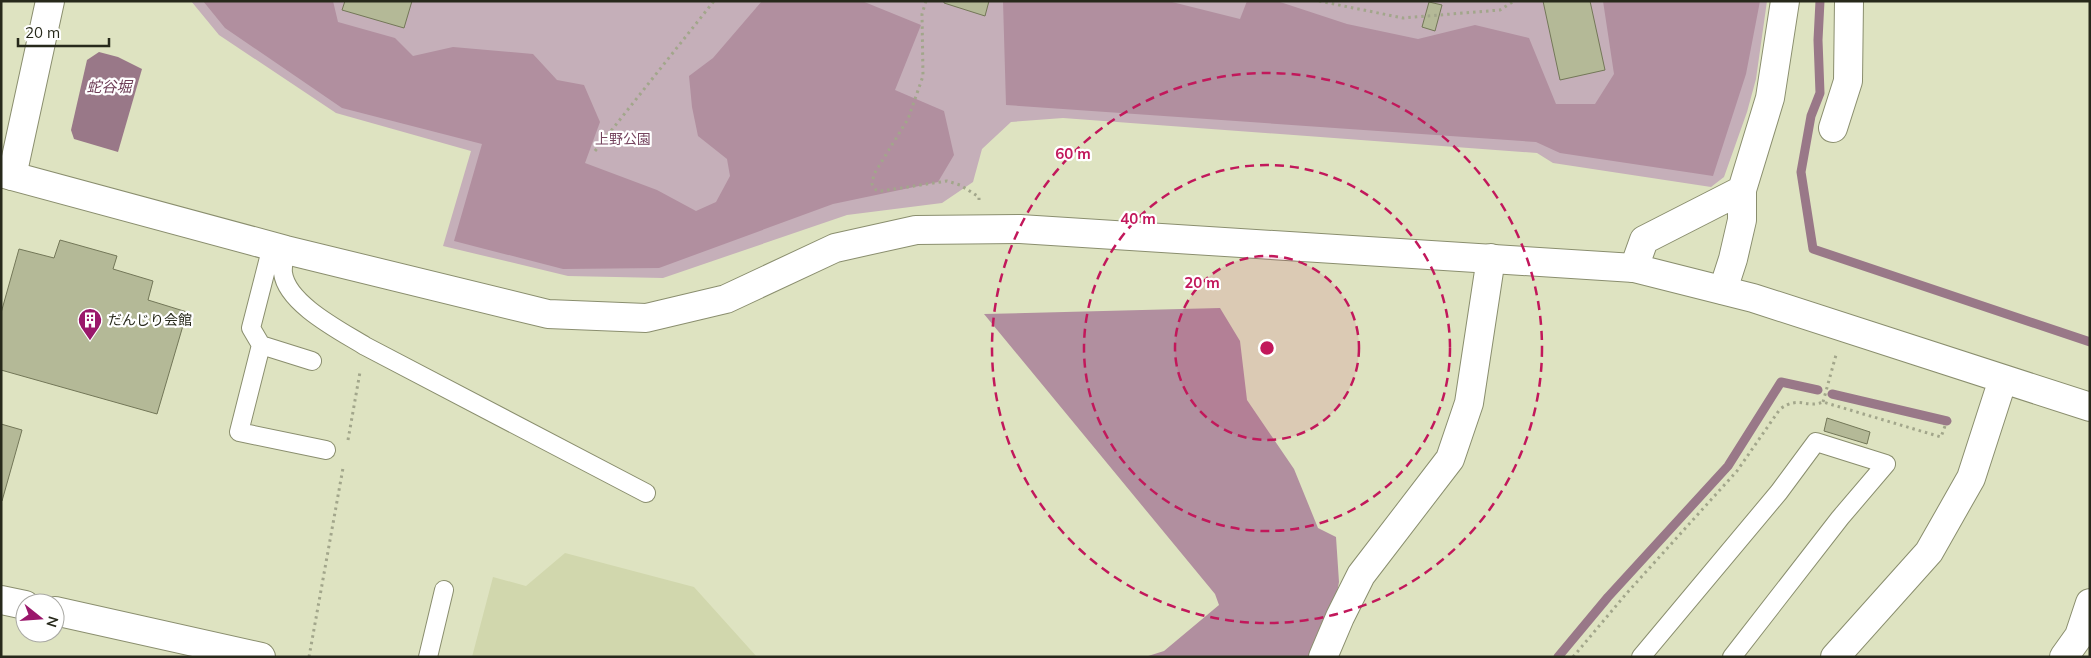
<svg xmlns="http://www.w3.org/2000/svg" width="2091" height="658" font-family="Mulish,'Noto Sans JP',sans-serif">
  <rect width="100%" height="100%" fill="#dee3c1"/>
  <!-- built -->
  <path fill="#d1d7ad" d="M565,553L694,587L757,657H472L493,577L526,586Z"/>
  <!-- green -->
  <path fill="#c5afb9" d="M191,1H1767L1756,79L1747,112L1724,177L1711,187L1553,163L1537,153L1063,118L1011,122L982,149L973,182L942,203L847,215L663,278L568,276L443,246L471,151L336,113L219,35Z"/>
  <!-- forest -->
  <path fill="#b18f9f" d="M203,1H333L338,22L395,38L413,56L453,47L533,54L557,80L584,85L600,122L585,163L657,190L696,211L716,202L730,176L727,159L698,136L692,107L689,76L713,58L762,1H862L921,25L895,90L944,111L954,155L938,182L833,204L659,268L563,269L454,241L482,144L342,108L225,28Z
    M1003,1H1168L1240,19L1247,1H1277L1347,24L1418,39L1475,25L1529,38L1556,104H1595L1614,74L1603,1H1760L1746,74L1713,176L1560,153L1536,142L1006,105Z
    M1220,308L1240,341L1247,400L1294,469L1318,528L1336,537L1339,582L1335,603L1308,657H1145L1164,651L1219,605L1215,594L984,314Z"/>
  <!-- water -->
  <path fill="#997888" d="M99,52L118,57L142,69L118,152L74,139L71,130L87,60Z"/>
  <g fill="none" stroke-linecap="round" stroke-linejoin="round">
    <!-- stream -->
    <path stroke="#997888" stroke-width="9" d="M1820,1L1818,40L1820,93L1811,116L1801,172L1813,249L2090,342
      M1832,394L1947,421
      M1558,657L1608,597L1728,466L1781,382L1818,390"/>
  </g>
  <!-- building -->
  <path fill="#b4b997" stroke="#737758" d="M345,1H412L404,28L342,10Z
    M944,1H989L985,16L944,3Z
    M1543,1H1590L1605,70L1560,80Z
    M1429,2L1442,5L1435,31L1422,27Z
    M60,240L117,256L113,269L153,281L148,300L187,312L157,414L1,370V313L19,249L54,258Z
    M1827,418L1870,432L1867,444L1824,431Z
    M1,424L22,430L2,501H1Z"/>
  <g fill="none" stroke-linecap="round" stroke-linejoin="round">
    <!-- lane casing -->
    <g stroke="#8a8e6e" stroke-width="20">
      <path id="lane" d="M272,246L251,328L261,345L239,432L326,450
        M286,250C285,256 282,266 283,273C287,304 341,331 365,346L646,493
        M261,345L312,361
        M428,657L444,590
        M1641,657L1779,492L1816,442L1886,464L1840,518L1732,657"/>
    </g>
    <!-- street casing -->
    <g stroke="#8a8e6e" stroke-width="30">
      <path id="street" d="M1833,128L1848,81L1849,1
        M12,176L50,1
        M1634,268L1644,240L1742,190L1770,98L1785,1
        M1723,290L1733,259L1742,220V190
        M1,600L25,605
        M55,611L261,657
        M1323,657L1340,617L1361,575L1450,459L1469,403L1491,258
        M2064,657L2079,636L2090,603"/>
    </g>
    <!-- secondary casing -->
    <g stroke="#8a8e6e" stroke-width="30">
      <path id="secondary" d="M1,173L286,250L548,314L646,318L726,299L835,248L916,230L1020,229L1634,268L1753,298L2090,407
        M1835,657L1929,552L1971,478L2003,379"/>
    </g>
    <!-- path -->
    <path stroke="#a2a68b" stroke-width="3" stroke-dasharray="2.5 4" stroke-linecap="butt" d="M926,1L922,14L923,76L908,119L874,174L872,184L876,190L881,191L947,181L960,185L979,197V200
      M1319,1L1403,18L1500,10L1514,1
      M595,151L714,1
      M1823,402L1836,355
      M348,440L360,372
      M309,657L343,468
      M1573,657L1626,594L1737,471L1780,409C1800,395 1806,409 1823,402L1941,437L1945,426"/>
    <!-- lane -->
    <use href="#lane" stroke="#fff" stroke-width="18"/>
    <!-- street -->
    <use href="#street" stroke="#fff" stroke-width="28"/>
    <!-- secondary -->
    <use href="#secondary" stroke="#fff" stroke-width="28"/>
  </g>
  <!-- distance rings -->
  <circle cx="1267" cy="348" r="92" fill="#c2185b" fill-opacity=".12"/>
  <g fill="none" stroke="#c2185b" stroke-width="2.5" stroke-dasharray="9 6">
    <circle cx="1267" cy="348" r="92"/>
    <circle cx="1267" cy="348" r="183"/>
    <circle cx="1267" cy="348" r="275"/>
  </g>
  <!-- icons -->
  <defs>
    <g id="building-pin" transform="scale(1.25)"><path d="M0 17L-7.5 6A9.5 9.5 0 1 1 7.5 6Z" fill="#9a176b" stroke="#fff"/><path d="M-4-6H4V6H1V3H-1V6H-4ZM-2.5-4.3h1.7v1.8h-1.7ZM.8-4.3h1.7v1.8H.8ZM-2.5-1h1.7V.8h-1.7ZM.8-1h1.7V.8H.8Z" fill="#fff"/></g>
  </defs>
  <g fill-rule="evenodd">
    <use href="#building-pin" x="90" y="320"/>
  </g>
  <g text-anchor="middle" stroke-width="4.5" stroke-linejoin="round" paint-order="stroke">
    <!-- park labels -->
    <g font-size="14" fill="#76455f" stroke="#fff">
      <text x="623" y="144">上野公園</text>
    </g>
    <!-- poi labels -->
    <g font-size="14" fill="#27291b" stroke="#fff" text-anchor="start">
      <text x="108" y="325">だんじり会館</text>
    </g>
    <!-- water labels -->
    <g font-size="15" font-style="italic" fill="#6d3d56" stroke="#fff">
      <text x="109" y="92">蛇谷堀</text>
    </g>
  </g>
  <circle cx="1267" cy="348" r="8" fill="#c2185b" stroke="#fff" stroke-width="2.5"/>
  <g font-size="15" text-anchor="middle" font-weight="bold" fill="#c2185b" stroke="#fff" stroke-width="4.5" stroke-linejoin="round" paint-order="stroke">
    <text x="1073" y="159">60 m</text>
    <text x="1138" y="224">40 m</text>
    <text x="1202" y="288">20 m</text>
  </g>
  <!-- border -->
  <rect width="2091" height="658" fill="none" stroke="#27291b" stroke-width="5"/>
  <!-- north arrow -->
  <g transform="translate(40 618) rotate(107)"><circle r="24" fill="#ffffff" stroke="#a9a9a4"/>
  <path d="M0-4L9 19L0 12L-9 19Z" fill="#9a176b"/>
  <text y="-8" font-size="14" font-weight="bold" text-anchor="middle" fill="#27291b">N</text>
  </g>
  <!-- scale -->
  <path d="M18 38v8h91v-8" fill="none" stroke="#27291b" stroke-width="2.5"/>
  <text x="25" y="38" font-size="15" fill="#27291b" stroke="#ffffff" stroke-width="4" paint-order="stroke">20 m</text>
</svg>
